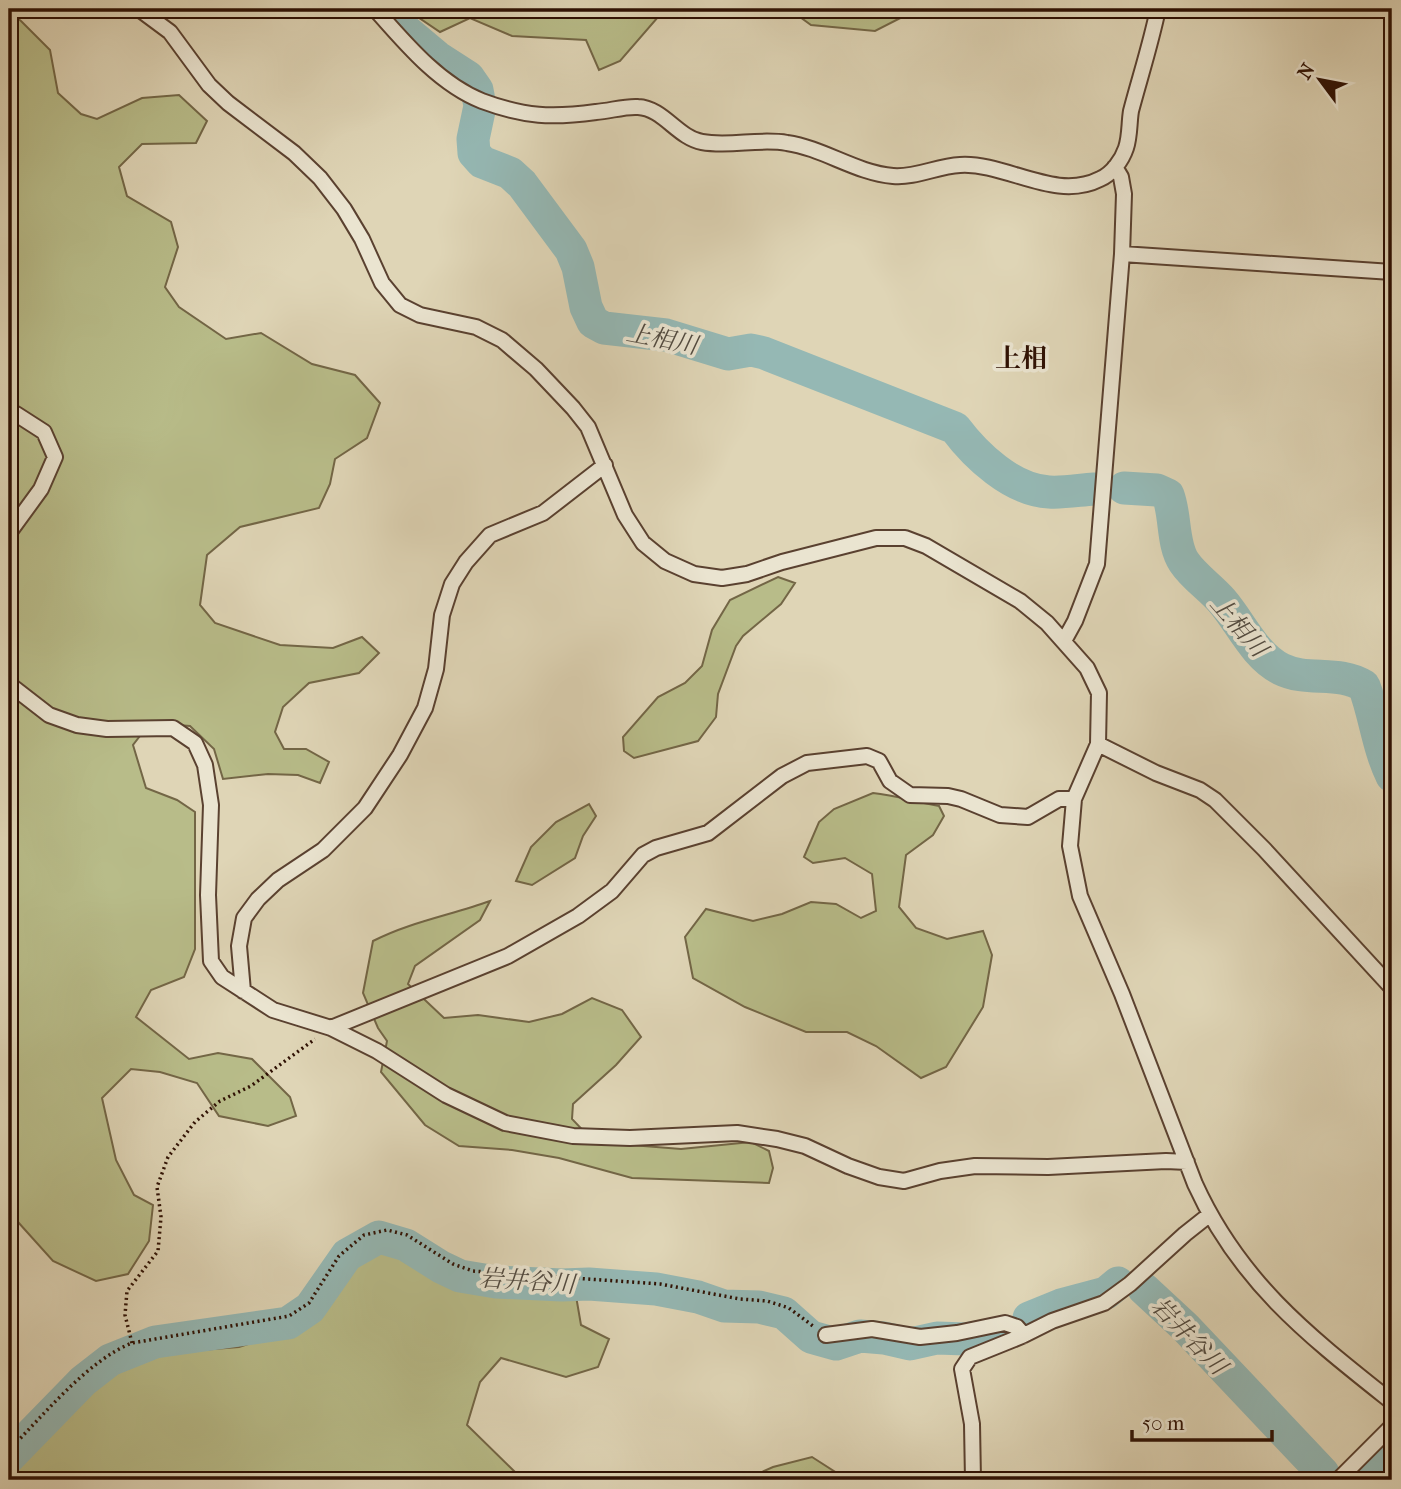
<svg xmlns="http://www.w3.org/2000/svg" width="1401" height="1489" font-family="'IM FELL French Canon','Noto Serif JP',serif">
  <rect width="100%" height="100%" fill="#dfd5b6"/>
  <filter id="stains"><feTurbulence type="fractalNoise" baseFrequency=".00286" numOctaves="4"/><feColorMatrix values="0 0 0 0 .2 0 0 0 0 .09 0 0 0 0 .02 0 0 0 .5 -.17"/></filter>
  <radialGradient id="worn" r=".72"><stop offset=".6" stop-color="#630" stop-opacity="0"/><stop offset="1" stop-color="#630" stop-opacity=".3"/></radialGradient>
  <!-- green -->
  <path fill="#b8bc89" stroke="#736646" stroke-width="2" d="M406,9H639L641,11L644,9H665L620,61L599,70L586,40L512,36L470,18L440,32Z
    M789,9H918L875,31L811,25Z
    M9,12L21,21L50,50L58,93L81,114L97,119L142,98L179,95L207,121L196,143L142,144L119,167L127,196L171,222L178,247L165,287L179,307L226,339L261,333L312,364L355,375L380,403L367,438L335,459L330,484L319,508L240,527L207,555L200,605L215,623L280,645L333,648L362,637L379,653L359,673L309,683L283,707L275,732L284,749H306L329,762L320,783L298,775L268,774L223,779L214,749L190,726L150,723L133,745L146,788L177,800L195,812V949L184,977L151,990L136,1017L189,1059L218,1053L252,1059L290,1097L296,1116L268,1126L219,1116L197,1083L160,1072L131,1069L102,1098L116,1160L134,1195L153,1205L149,1241L128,1274L96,1281L53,1261L9,1212Z
    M778,577L795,583L781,604L743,636L736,646L718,694L716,717L698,741L634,758L624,751L623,737L658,697L685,683L702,666L712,630L730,600Z
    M873,793C895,795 916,802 939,806L944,816L933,835L906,855L899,907L916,928L947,939L983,931L992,955L983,1007L946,1067L921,1078L876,1046L847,1032H806L745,1007L693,978L685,937L706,909L753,921L782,914L811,902L836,904L861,918L876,911L872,874L845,858L813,863L804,857L819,822L834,809Z
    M589,804L596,816L583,836L575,858L532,885L516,881L531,847L556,822Z
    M490,901L480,920L415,966L408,984L444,1018L478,1015L529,1022L562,1014L592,998L622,1010L641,1037L616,1065L573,1104L572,1119L594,1142L681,1149L751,1142L769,1151L773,1168L769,1183L632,1178L559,1158L512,1150L459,1146L425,1125L381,1072L387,1041L378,1028L363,993L373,941C410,922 451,915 490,901Z
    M381,1247L411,1254L460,1285L576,1296L581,1325L609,1339L598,1367L566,1377L501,1358L480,1382L467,1425L515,1472L511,1480H9V1470L70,1407L110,1373L150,1354L239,1347L313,1323L344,1273Z
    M812,1457L843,1477L842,1480H744L773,1467Z"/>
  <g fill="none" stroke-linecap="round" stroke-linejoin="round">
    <!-- river -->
    <path stroke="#95b8b4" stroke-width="33" d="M386,9L406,31L437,57L468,77L477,90L480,106L473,139L474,153L482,162L510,173L522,184L571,250L578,267L586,307L593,322L604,328L666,335L728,354L751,350L764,353L955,428C976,456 1012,490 1049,492C1064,493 1079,490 1094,489
      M1124,488L1157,490L1168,495C1176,516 1172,544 1184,562C1194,577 1210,587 1222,601C1241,623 1254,655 1281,669C1307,682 1339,670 1364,686C1375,715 1378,748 1392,776
      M1144,1289L1185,1327L1323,1473
      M1029,1318L1061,1305L1106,1293L1118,1283
      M9,1457L83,1381L110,1360L155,1342L288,1323L310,1308L347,1255L379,1237L406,1245L441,1267L460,1276L496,1282L562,1285L589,1284L656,1289L698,1297L724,1306L759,1307L784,1313L811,1337L836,1344L860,1336L884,1338L910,1344L937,1338L966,1339L994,1334
      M1356,1480L1392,1447"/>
    <!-- minor casing -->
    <g stroke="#5a4130" stroke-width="18">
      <path id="minor" d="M139,9L170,32L209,85L228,103L294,153L320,178L344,209L362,239L382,283L400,305L420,315L476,327L502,340L536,369L573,408L588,427L625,515L643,543L665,561L694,574L722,578L747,574L782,562L876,538H905L926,546L1020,601L1047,623L1087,668L1099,693L1098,744L1074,799L1070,846L1080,896L1122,994L1195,1184C1240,1283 1309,1336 1392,1402
        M375,9C405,43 439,84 482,101C525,117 552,118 596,112C610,111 625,106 638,107C663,108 678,138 702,142C730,147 759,138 787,143C823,148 856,173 893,176C916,178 937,166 960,165C1006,162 1055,202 1100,179C1112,174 1122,160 1126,148C1130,136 1129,123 1131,111C1140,77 1151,43 1158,9
        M1122,254L1392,272
        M9,414H16L44,432L55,457L41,489L9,533
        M1064,641L1075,621L1097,564L1122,254L1124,194L1121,177L1115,167
        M9,684L49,715L77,725L107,729L173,728L195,743L205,765L211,805L208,895L211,961L222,977L273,1010L331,1028L377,1051L446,1095L505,1123L573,1136L630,1138L737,1133L777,1139L805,1146L848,1166L879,1177L904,1181L940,1171L975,1166L1048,1167L1166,1161L1187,1162
        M1098,744L1156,773L1200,790L1215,800L1264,849L1392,988
        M243,991L239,946L244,918L258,899L278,880L323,850L365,808L400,755L425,708L436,669L442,615L452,584L466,562L490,535L543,513L605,465
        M331,1028L508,956L578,916L612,891L643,855L656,848L708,833L782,776L807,763L867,756L879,761L890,781L910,795L948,796L961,799L1000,815L1028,817L1059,799H1074
        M826,1335L872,1329L920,1337L957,1333L1005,1323L1017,1327L1024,1335
        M973,1480L972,1424L962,1369L970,1357L1022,1336L1052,1321L1104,1303L1130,1284L1185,1234L1209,1215
        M1338,1480L1392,1426"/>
    </g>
    <!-- path -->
    <path stroke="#2e1003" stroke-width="3.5" stroke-dasharray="2 3.5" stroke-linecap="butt" d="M132,1343L125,1315L127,1291L158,1251L161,1217L157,1187L168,1157L195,1122L220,1101L251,1086L315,1039
      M9,1450C43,1416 88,1360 132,1343L289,1316L309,1303L339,1256L364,1235L387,1230L407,1235L453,1264L473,1271L660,1284L740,1299L767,1301L789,1308L813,1326"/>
    <!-- minor -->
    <use href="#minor" stroke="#eae4d0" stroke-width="14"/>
  </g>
  <g text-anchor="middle" stroke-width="7" stroke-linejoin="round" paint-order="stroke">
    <!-- water labels -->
    <g font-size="24" font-style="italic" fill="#524b41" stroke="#eae4d0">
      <text transform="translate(662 339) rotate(11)" y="8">上相川</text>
      <text transform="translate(1239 626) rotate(49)" y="8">上相川</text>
      <text transform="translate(527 1281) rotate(4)" y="8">岩井谷川</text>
      <text transform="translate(1189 1336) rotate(46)" y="8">岩井谷川</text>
    </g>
    <!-- quarter labels -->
    <g font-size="26" font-weight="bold" fill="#2e1003" stroke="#eae4d0">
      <text x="1021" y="367">上相</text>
    </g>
  </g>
  <!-- margin -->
  <rect width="1401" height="1489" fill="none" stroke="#dfd5b6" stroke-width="35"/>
  <rect x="10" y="10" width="1380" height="1468" fill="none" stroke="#2e1003" stroke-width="3.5"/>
  <rect x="18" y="18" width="1366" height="1454" fill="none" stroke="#2e1003" stroke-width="2"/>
  <!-- north arrow -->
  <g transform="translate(1320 80) rotate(302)" stroke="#eae4d0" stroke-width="5" paint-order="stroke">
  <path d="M0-5L12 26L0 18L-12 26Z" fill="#2e1003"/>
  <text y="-10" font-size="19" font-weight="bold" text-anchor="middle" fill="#2e1003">N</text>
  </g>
  <!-- scale -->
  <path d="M1132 1430v10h140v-10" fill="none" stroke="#2e1003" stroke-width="3.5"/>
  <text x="1142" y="1430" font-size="21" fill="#2e1003" stroke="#eae4d0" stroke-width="5" paint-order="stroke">50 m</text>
  <rect width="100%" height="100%" filter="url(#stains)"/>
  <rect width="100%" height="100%" fill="url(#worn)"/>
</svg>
